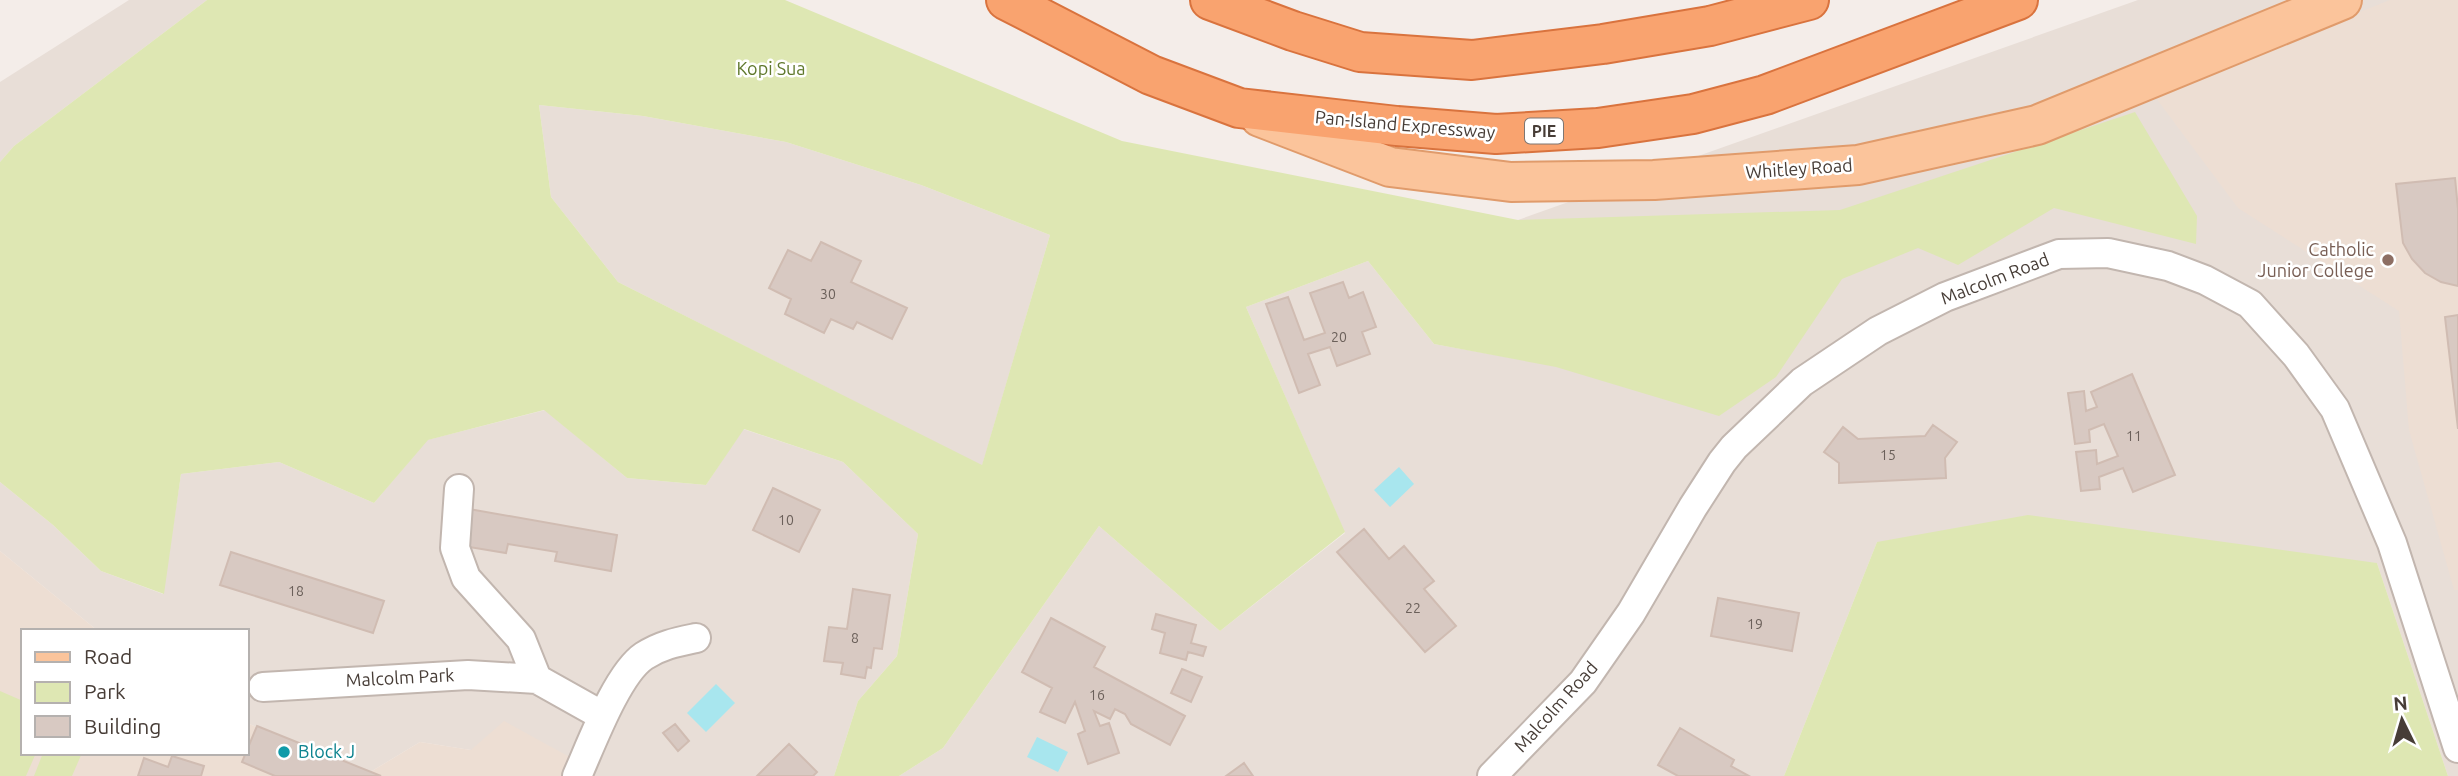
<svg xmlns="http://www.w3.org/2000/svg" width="2458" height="776" font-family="Ubuntu,sans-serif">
  <rect width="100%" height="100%" fill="#f4ede9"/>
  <!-- residential -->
  <path fill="#e8ded7" d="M129,0H207L14,146L0,162V82Z
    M2138,0H2458V776H2448L2377,563L1877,542L1784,776H899L943,748L1099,526L1220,631L1345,533L1246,307L1368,261L1434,344L1556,366L1518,220Z
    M539,105L643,116L786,142L921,185L1050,235L982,466L618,282L551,197Z
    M545,410L627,478L706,485L743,429L843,462L918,534L897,656L858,701L834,776H568L471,750L420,742L367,774L247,723V631H98L0,551V482L53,525L101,571L163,594L181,474L279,462L374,503L427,440Z"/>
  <!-- education -->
  <path fill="#edded3" d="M2390,0H2458V590H2454L2409,430L2399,311L2238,208L2153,94Z
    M0,551L98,631H23V753H247V723L367,774L420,742L471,750L504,721L577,761L568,776H0Z"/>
  <!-- green -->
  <path fill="#dee7b3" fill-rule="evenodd" d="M207,0H785L1122,141L1518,220L1840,210L2135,112L2197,216L2196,244L2054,208L1958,265L1918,248L1842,279L1776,377L1719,416L1556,367L1434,344L1368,261L1246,307L1345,532L1220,631L1099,526L943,748L899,776H834L858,701L897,656L918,534L843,462L744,429L706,485L627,478L544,410L428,440L374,503L279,462L181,474L164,594L101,571L53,525L0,482V162L14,146ZM539,105L643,116L786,142L921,185L1050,235L982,465L618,282L551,197Z
    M2028,515L2377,563L2448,776H1784L1877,542Z
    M0,691L23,701V753H36L26,776H0Z
    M43,753H82L72,776H34Z"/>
  <!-- water -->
  <path fill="#a8e6ee" d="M1399,467L1414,484L1390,507L1374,490Z
    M716,684L735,703L706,732L687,713Z
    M1037,737L1068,752L1058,772L1027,757Z"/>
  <!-- building -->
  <path fill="#d8c9c2" stroke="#d0bcb2" stroke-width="2" d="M2455,178L2458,209V286L2441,282L2425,273L2412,259L2403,243L2396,184Z
    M821,242L861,261L851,282L907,308L892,339L857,322L853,329L831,319L824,333L785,314L791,299L769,288L788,250L811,261Z
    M1343,282L1349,298L1363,292L1376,327L1362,332L1370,354L1337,366L1330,347L1308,354L1320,385L1299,393L1266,304L1288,297L1304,340L1325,333L1310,293Z
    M2458,315V429L2445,317Z
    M2132,374L2175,475L2133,492L2123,468L2099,477L2100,489L2081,491L2076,452L2096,450L2097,464L2118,456L2104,424L2089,430L2090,442L2075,444L2068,393L2084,391L2086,411L2097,407L2091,392Z
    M1933,425L1957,442L1945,458L1946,478L1839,483V463L1824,452L1843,427L1858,439L1925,436Z
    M773,488L820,510L799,552L753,530Z
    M469,509L617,535L611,571L555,561L557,552L508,544L506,553L463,546Z
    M1364,529L1389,559L1404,546L1434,581L1424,589L1456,626L1425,652L1337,552Z
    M231,552L384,601L373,633L220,585Z
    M853,589L890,595L882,649L874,648L871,668L867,667L865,678L841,674L843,663L824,661L829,627L847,629Z
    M1718,598L1799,613L1792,651L1711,636Z
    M1156,614L1196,625L1191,643L1206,647L1203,656L1188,652L1186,660L1160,653L1165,633L1152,629Z
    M1051,618L1105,647L1094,667L1185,716L1170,745L1131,724L1125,714L1115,709L1110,719L1094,711L1100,726L1109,723L1119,753L1088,764L1078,734L1085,731L1075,702L1065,723L1040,712L1052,688L1022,672Z
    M1182,669L1202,677L1191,702L1171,693Z
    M675,724L689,741L678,751L663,733Z
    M257,726L381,776H275L242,762Z
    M1680,728L1734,760L1731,766L1749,776H1678L1658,765Z
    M789,744L817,772L813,776H757Z
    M172,756L204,766L201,776H138L144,758L168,767Z
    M1244,763L1253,776H1226Z"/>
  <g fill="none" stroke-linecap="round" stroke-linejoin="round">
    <!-- minor casing -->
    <g stroke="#c2b6af" stroke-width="32">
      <path id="minor" d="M459,489L455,548L466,578L521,639L537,679
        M263,687L468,675L537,679L603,716
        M577,776C591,745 617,674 644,656C661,645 677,642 696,638
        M1492,776L1583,682L1631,613L1693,507L1722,462L1734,447L1802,382L1878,331L1945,297L2059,254L2108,253L2168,266L2205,280L2250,304L2296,355L2335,409L2392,543L2458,748"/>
    </g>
    <!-- primary casing -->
    <g stroke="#e09b6b" stroke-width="42">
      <path id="primary" d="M1260,117L1390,167L1511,182L1654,180L1858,165L2037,125L2342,0"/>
    </g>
    <!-- motorway casing -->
    <g stroke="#d9733e" stroke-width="42">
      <path id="motorway" d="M1006,0L1151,75L1239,108L1397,126L1496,134L1598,128L1693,114L1765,95L2018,0
        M1210,0L1293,31L1360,52L1472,60L1603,44L1710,26L1809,0"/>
    </g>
    <!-- minor -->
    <use href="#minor" stroke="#fff" stroke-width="28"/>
    <!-- primary -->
    <use href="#primary" stroke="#fbc49b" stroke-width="38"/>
    <!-- motorway -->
    <use href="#motorway" stroke="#f9a36f" stroke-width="38"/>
  </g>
  <!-- markers -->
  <circle fill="#8d6e63" stroke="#fff" stroke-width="2.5" cx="2388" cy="260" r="7"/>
  <circle fill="#0f9aa8" stroke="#fff" stroke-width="2.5" cx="284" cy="752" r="7"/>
  <g text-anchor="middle" stroke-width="5" stroke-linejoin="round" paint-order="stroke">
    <!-- number labels -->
    <g font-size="14" fill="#6b605a">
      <text x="828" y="299">30</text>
      <text x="1339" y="342">20</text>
      <text x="2134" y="441">11</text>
      <text x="1888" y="460">15</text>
      <text x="786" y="525">10</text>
      <text x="296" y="596">18</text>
      <text x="1413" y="613">22</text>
      <text x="1755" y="629">19</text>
      <text x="855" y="643">8</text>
      <text x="1097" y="700">16</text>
    </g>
    <!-- shield labels -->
    <rect fill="#fff" stroke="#7e7773" stroke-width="2" x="1525" y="118.5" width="38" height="25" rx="5"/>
    <g font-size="16" font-weight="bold" fill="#473d37">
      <text x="1544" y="137">PIE</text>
    </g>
    <!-- park labels -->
    <g font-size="18" fill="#5f782c" stroke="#fff">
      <text x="771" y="75">Kopi Sua</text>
    </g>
    <!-- street labels -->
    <g font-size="18" fill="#473d37" stroke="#fff">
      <text transform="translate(1405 125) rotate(5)" y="6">Pan-Island Expressway</text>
      <text transform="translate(1799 169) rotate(-4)" y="6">Whitley Road</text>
      <text transform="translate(1995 279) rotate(-21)" y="6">Malcolm Road</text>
      <text transform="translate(400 678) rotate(-3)" y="6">Malcolm Park</text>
      <text transform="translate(1556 707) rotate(-48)" y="6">Malcolm Road</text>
    </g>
    <!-- education labels -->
    <g font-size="18" fill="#785e54" stroke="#fff" text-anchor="end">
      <text x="2374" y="256">Catholic<tspan x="2374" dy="21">Junior College</tspan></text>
    </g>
    <!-- culture labels -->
    <g font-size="18" fill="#0d838f" stroke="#fff" text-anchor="start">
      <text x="298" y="758">Block J</text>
    </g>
  </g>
  <!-- legend -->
  <rect x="21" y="629" width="228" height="126" fill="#ffffff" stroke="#b5b1af" stroke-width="2"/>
  <rect x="35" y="652" width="35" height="10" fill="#fbc49b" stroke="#b5b1af" stroke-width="2"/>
  <text x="84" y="664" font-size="21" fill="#473d37">Road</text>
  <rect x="35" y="682" width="35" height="21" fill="#dee7b3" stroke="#b5b1af" stroke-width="2"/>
  <text x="84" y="699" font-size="21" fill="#473d37">Park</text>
  <rect x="35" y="716" width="35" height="21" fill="#d8c9c2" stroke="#b5b1af" stroke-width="2"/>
  <text x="84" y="734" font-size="21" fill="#473d37">Building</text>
  <!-- north arrow -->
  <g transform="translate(2402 720) rotate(355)" stroke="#ffffff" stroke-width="5" paint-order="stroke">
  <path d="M0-5L12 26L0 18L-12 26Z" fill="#473d37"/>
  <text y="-10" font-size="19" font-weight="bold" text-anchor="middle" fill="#473d37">N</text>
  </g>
</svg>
